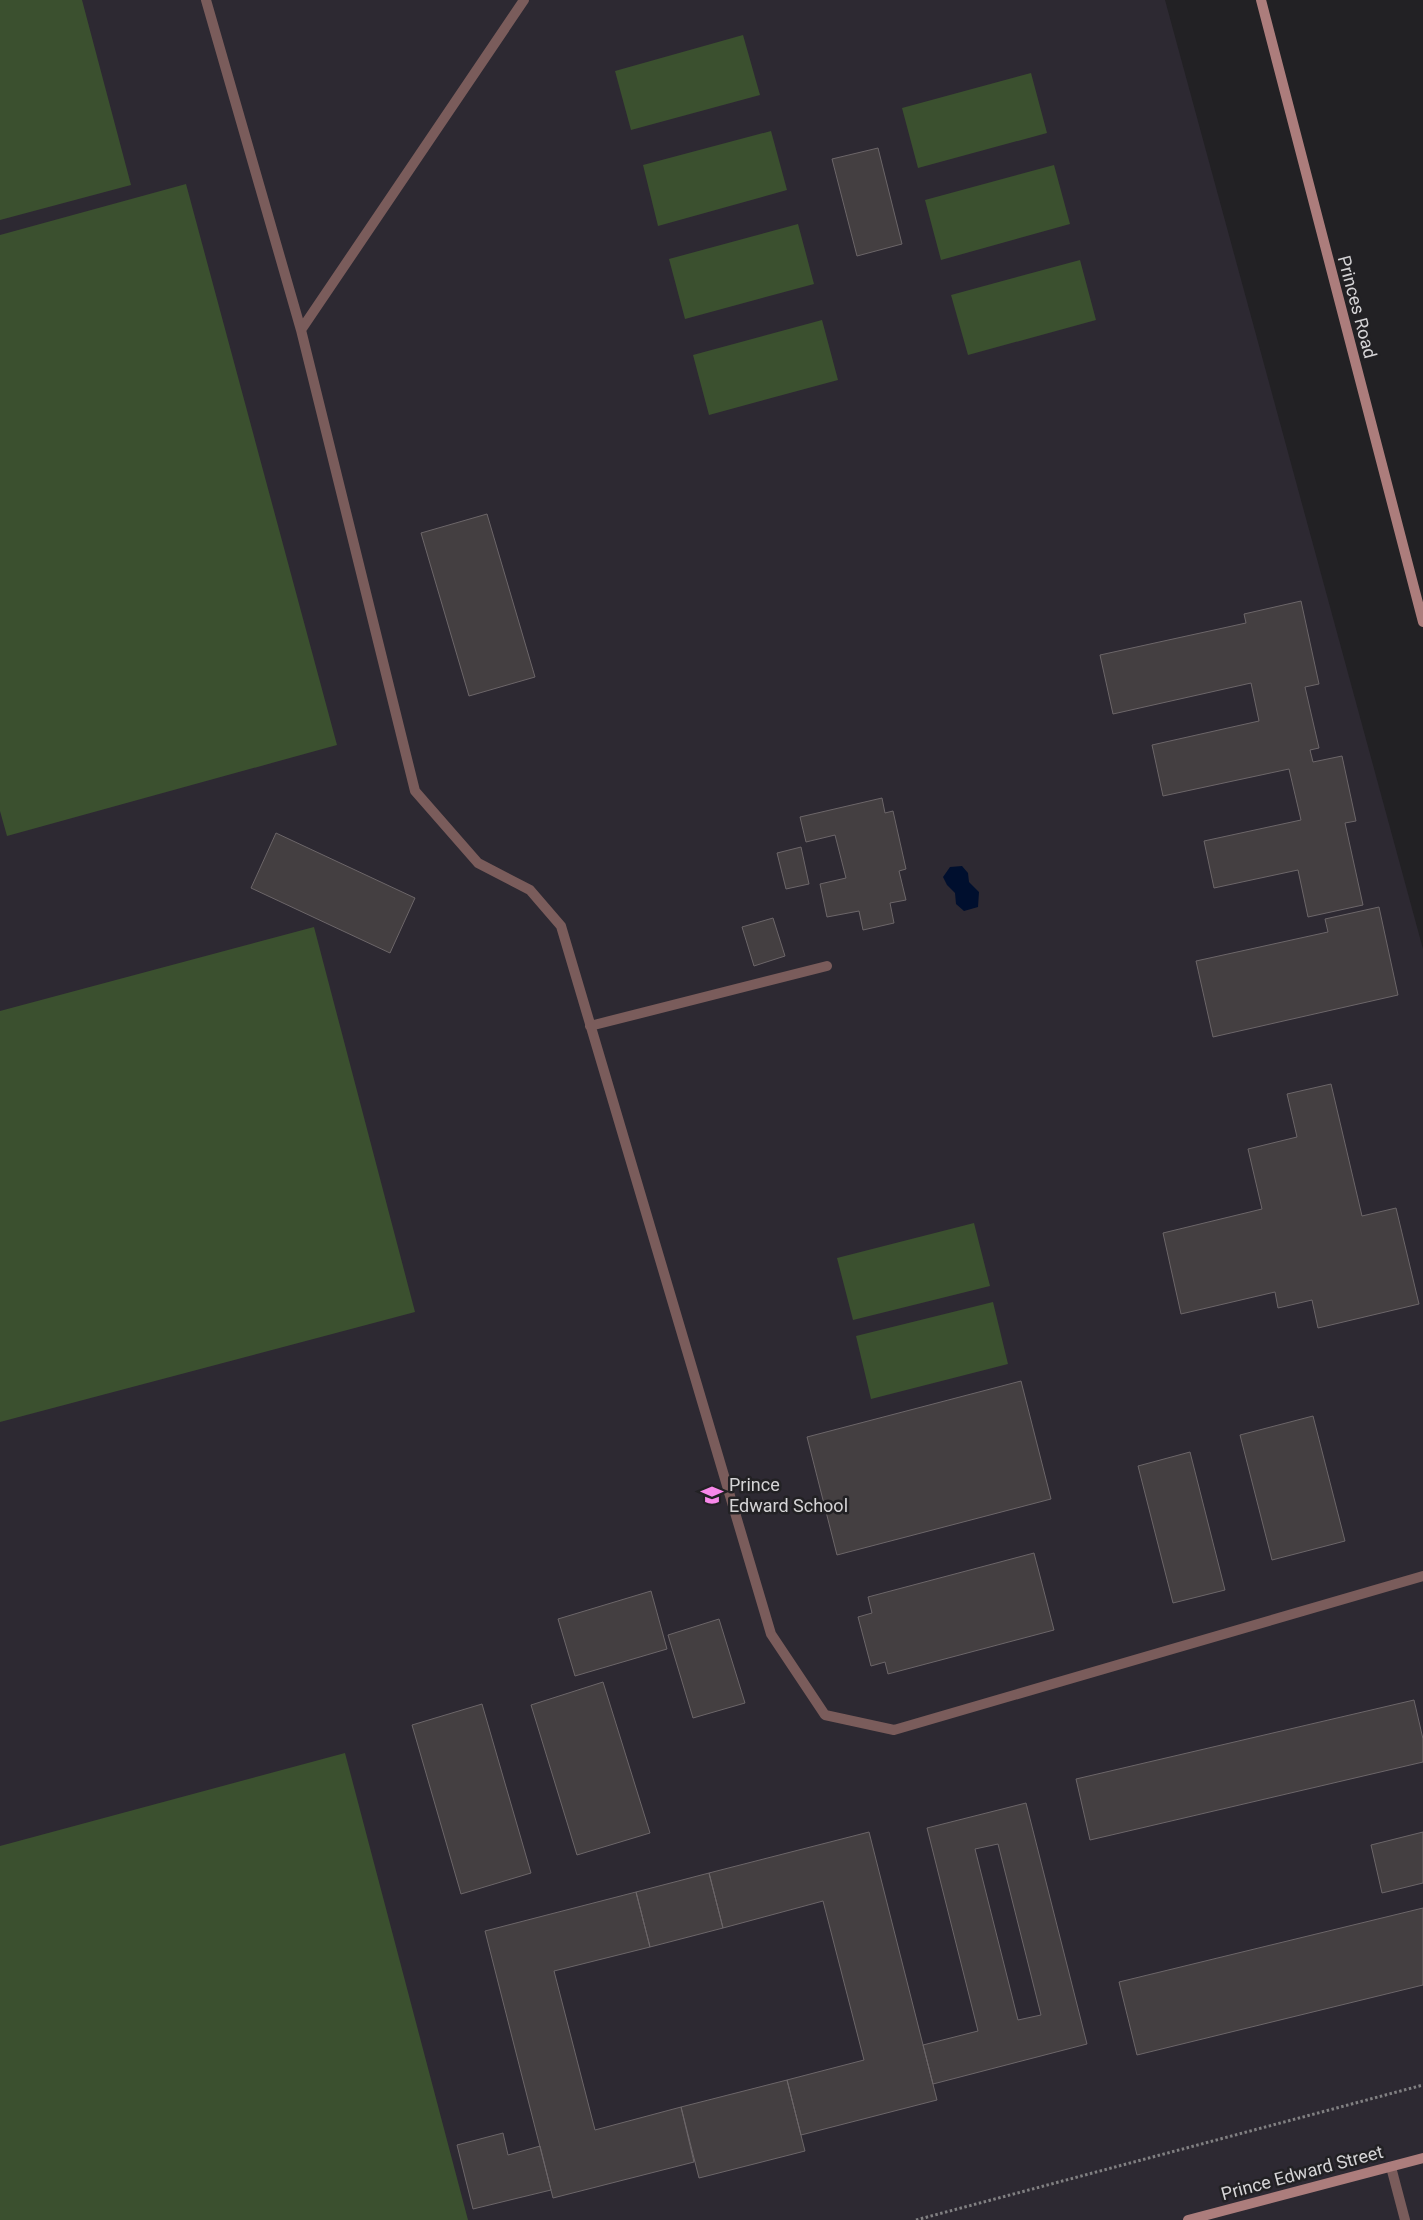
<svg xmlns="http://www.w3.org/2000/svg" width="1423" height="2220" font-family="Roboto,sans-serif">
  <rect width="100%" height="100%" fill="#222124"/>
  <!-- built -->
  <path fill="#2d2932" d="M0,0H1165L1423,949V2220H0Z"/>
  <!-- green -->
  <path fill="#3b502f" d="M0,0H82L131,185L0,220Z
    M743,35L760,95L631,130L615,71Z
    M1031,73L1047,133L918,168L902,108Z
    M771,131L787,190L658,226L643,165Z
    M1054,165L1070,224L941,260L925,200Z
    M186,184L337,745L7,836L0,811V235Z
    M798,224L814,284L685,319L669,259Z
    M1080,260L1096,320L968,355L951,295Z
    M822,320L838,380L709,415L693,355Z
    M314,927L415,1312L0,1422V1011Z
    M974,1223L990,1286L853,1320L837,1258Z
    M993,1302L1008,1364L871,1399L856,1336Z
    M345,1753L468,2220H0V1846Z"/>
  <!-- water -->
  <path fill="#000f2e" d="M962,866L968,873L969,882L979,892L978,907L964,911L956,904L955,893L947,885L943,877L950,867Z"/>
  <!-- building -->
  <path fill="#443f41" stroke="#6c6669" fill-rule="evenodd" d="M878,148L902,244L857,256L832,159Z
    M487,514L535,677L469,696L421,533Z
    M1301,601L1319,684L1305,687L1319,748L1310,750L1313,762L1342,756L1356,821L1345,823L1363,905L1308,917L1298,870L1214,888L1204,841L1301,820L1289,769L1163,796L1152,745L1259,721L1251,683L1113,714L1100,655L1246,623L1244,614Z
    M882,798L885,813L893,811L906,869L899,871L906,900L890,903L894,923L863,930L859,911L827,917L820,884L846,878L835,835L806,842L800,817Z
    M276,833L415,898L390,953L251,888Z
    M801,847L809,884L786,889L777,853Z
    M1379,907L1398,995L1213,1037L1196,961L1328,932L1325,919Z
    M773,918L785,956L754,966L742,927Z
    M1331,1084L1362,1216L1396,1208L1419,1304L1318,1328L1312,1300L1278,1308L1275,1292L1181,1314L1163,1233L1262,1209L1248,1149L1297,1137L1287,1094Z
    M1021,1381L1051,1499L837,1555L807,1437Z
    M1313,1416L1345,1541L1272,1560L1240,1435Z
    M1190,1452L1225,1590L1173,1603L1138,1466Z
    M1034,1553L1054,1630L888,1674L885,1662L871,1666L858,1617L872,1613L868,1597Z
    M651,1591L667,1649L575,1676L558,1619Z
    M719,1619L745,1703L693,1718L668,1635Z
    M603,1682L650,1833L577,1855L531,1705Z
    M1414,1700L1423,1739V1762L1090,1840L1076,1779Z
    M482,1704L531,1873L461,1894L412,1725Z
    M1026,1803L1087,2044L933,2084L923,2045L978,2031L927,1828ZM998,1844L1041,2015L1018,2020L975,1849Z
    M869,1832L937,2100L801,2135L787,2080L864,2060L823,1901L723,1928L709,1873Z
    M1423,1832V1883L1382,1893L1371,1845Z
    M709,1873L723,1928L650,1947L636,1892Z
    M636,1892L650,1947L554,1971L595,2130L681,2107L694,2162L553,2198L485,1931Z
    M1423,1908V1985L1137,2055L1119,1982Z
    M787,2080L805,2151L699,2178L681,2107Z
    M503,2133L508,2155L540,2146L551,2190L473,2209L457,2145Z"/>
  <g fill="none" stroke-linecap="round" stroke-linejoin="round">
    <!-- path -->
    <path stroke="#818082" stroke-width="3" stroke-dasharray="2.5 2.5" stroke-linecap="butt" d="M916,2220L1423,2085"/>
    <!-- lane -->
    <path stroke="#7a5c5b" stroke-width="10" d="M206,0L301,330L415,791L478,863L530,890L561,926L771,1634L825,1715L894,1730L1423,1576
      M301,330L524,0
      M590,1026L827,966
      M1391,2167L1405,2220"/>
    <!-- secondary -->
    <path stroke="#ac7d7c" stroke-width="10" d="M1261,0L1423,622
      M1188,2220L1423,2158"/>
  </g>
  <!-- icons -->
  <defs>
    <g id="school-bare" transform="scale(1.725)"><path d="M0-5L7-2L0 1L-7-2ZM-4 1L0 2.5L4 1V4Q0 6-4 4Z" fill="#f888ea" stroke="#222124" stroke-width="2.5" paint-order="stroke"/></g>
  </defs>
  <g fill-rule="evenodd">
    <use href="#school-bare" x="712" y="1495"/>
  </g>
  <g text-anchor="middle" stroke-width="5" stroke-linejoin="round" paint-order="stroke">
    <!-- street labels -->
    <g font-size="18" fill="#d5d4d6" stroke="#222124">
      <text transform="translate(1357 307) rotate(75)" y="6">Princes Road</text>
      <text transform="translate(1302 2173) rotate(-15)" y="6">Prince Edward Street</text>
    </g>
    <!-- poi labels -->
    <g font-size="18" fill="#d5d4d6" stroke="#222124" text-anchor="start">
      <text x="729" y="1491">Prince<tspan x="729" dy="21">Edward School</tspan></text>
    </g>
  </g>
</svg>
